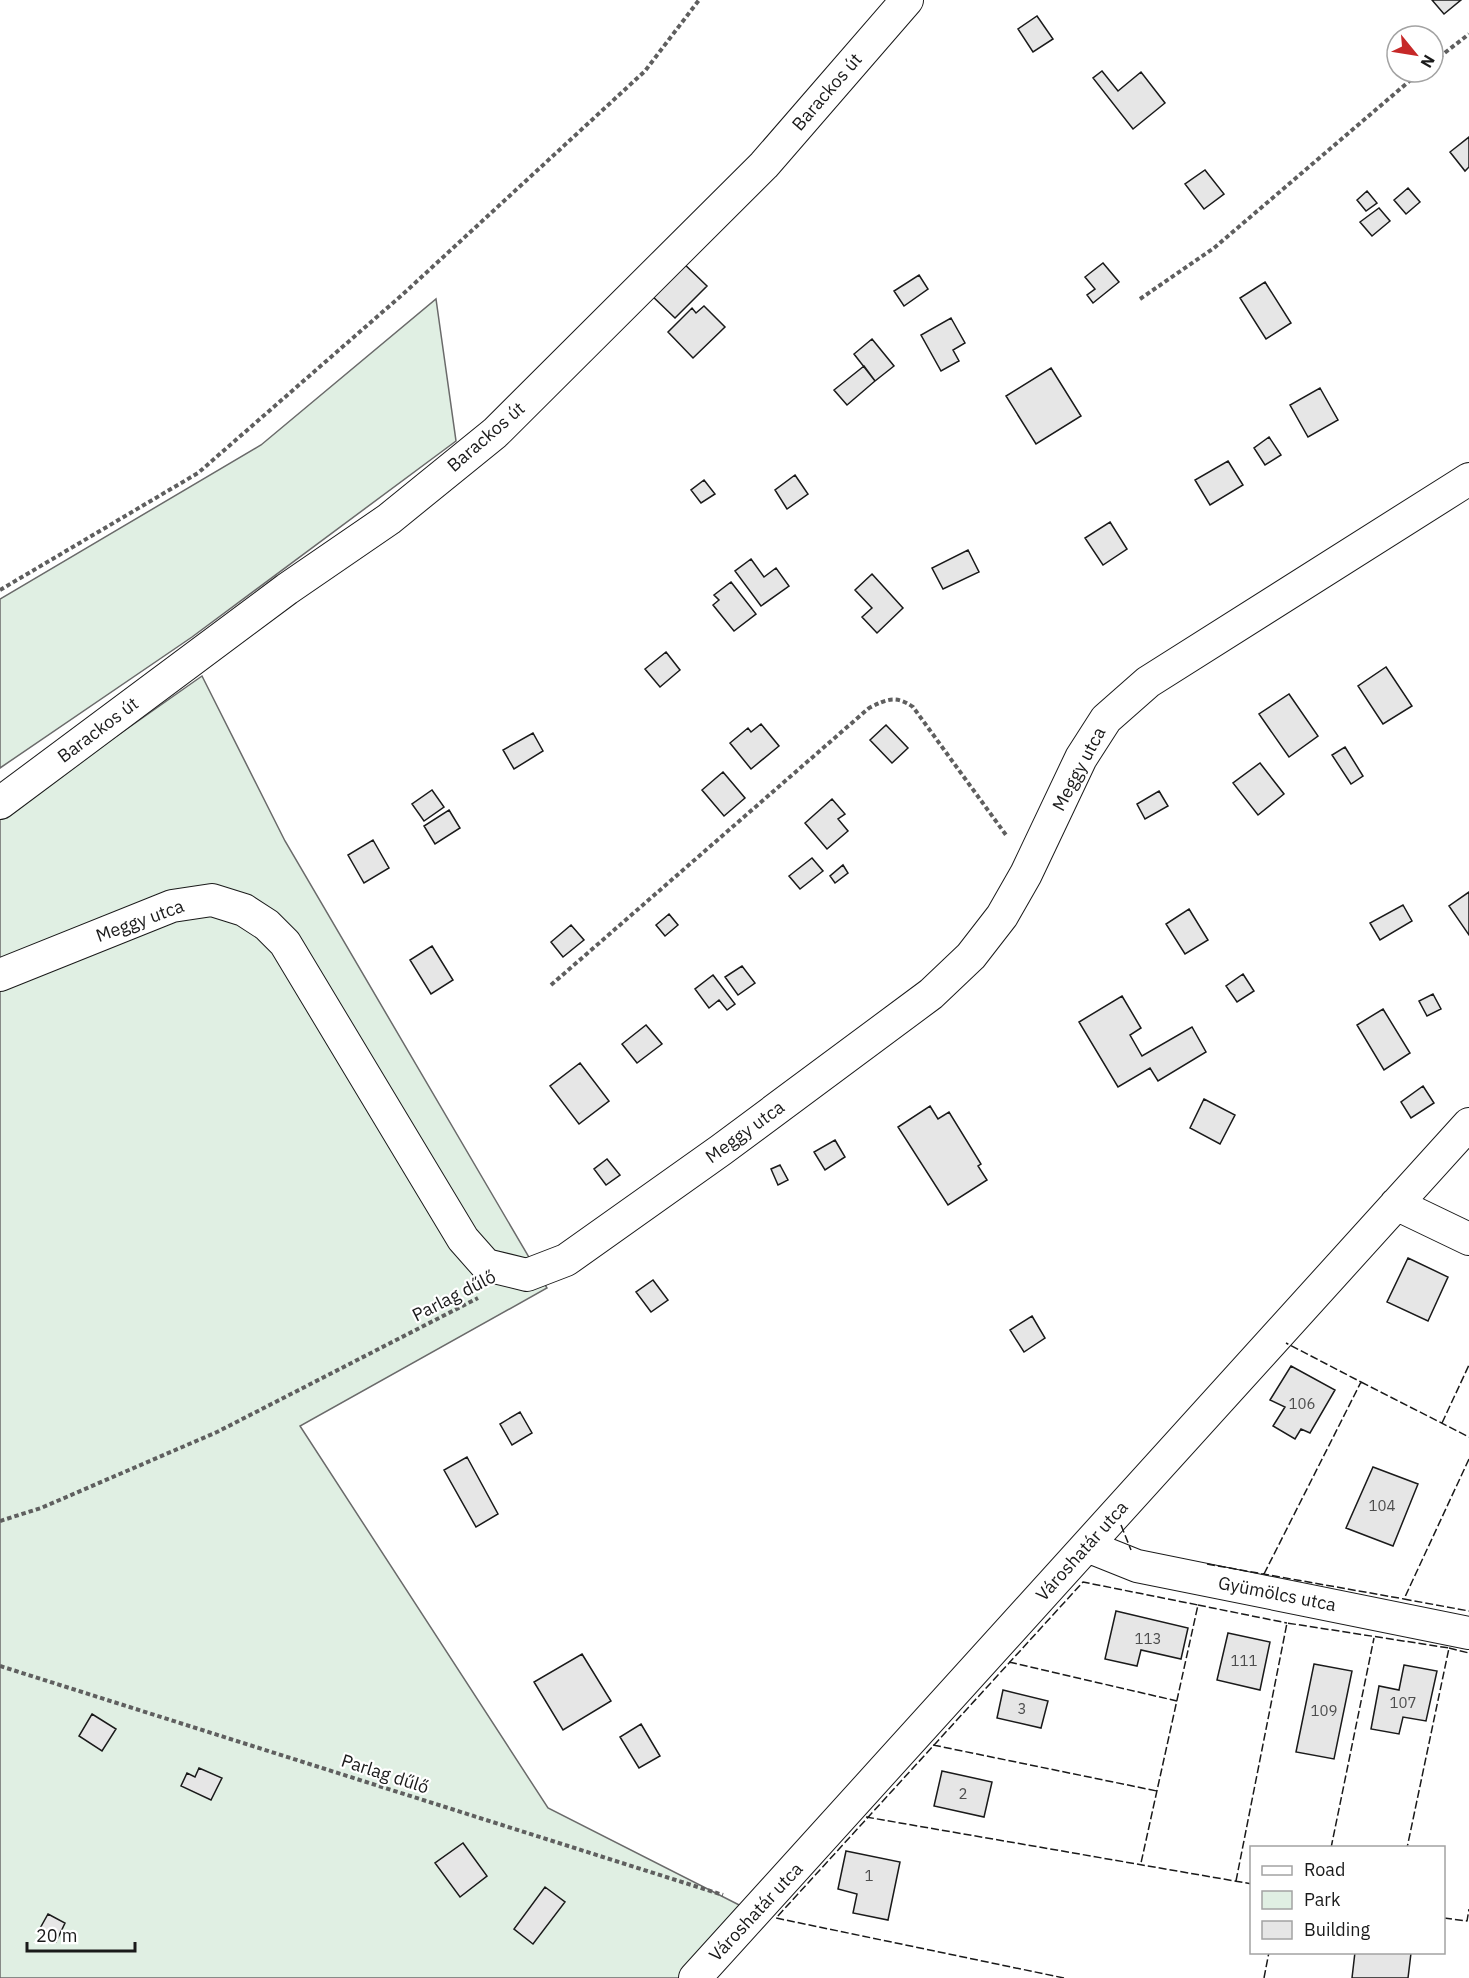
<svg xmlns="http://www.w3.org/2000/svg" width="1469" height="1978" font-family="'IBM Plex Sans',sans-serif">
  <rect width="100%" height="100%" fill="#fff"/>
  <!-- green -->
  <path fill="#e0efe3" stroke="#6a6a6a" stroke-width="1.5" d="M436,299L456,441L192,637L0,768V599L261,445Z
    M202,676L285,841L547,1288L300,1426L548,1808L753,1912L687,1978H0V818Z"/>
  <!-- building -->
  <path fill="#e6e6e6" stroke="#1a1a1a" stroke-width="1.5" d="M1432,0H1461L1444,14Z
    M1037,16L1053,39L1033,52L1018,29Z
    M1102,71L1118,91L1141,72L1165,103L1133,129L1093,78Z
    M1469,137V167L1465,171L1450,152Z
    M1205,170L1224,194L1204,209L1185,184Z
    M1408,188L1420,202L1406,214L1394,200Z
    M1367,191L1377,203L1366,211L1357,200Z
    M1379,208L1390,221L1372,236L1360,222Z
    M680,260L707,286L675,318L648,292Z
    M1103,263L1119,282L1093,303L1087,295L1095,289L1085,277Z
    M919,275L928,289L904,306L894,291Z
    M1265,282L1291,323L1266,339L1240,298Z
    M704,306L725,327L693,358L668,332L692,308L696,313Z
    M951,318L965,343L953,350L959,361L941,371L921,335Z
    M872,339L894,366L875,381L854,354Z
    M864,366L875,381L847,405L834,390Z
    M1051,368L1081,416L1036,444L1006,396Z
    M1320,388L1338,420L1308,437L1290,405Z
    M1269,437L1281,455L1265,465L1254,448Z
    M1228,461L1243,485L1210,505L1195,480Z
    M795,475L808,494L787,509L775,490Z
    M704,480L715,494L701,503L691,490Z
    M1110,522L1127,549L1103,565L1085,538Z
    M968,550L979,572L943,589L932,568Z
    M751,559L764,577L776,568L789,586L761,606L735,571Z
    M872,574L903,608L877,633L862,617L872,608L855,590Z
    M731,582L756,614L734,631L713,605L719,600L714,595Z
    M666,652L680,670L660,687L645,669Z
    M1386,667L1412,706L1383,724L1358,686Z
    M1289,694L1318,736L1289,757L1259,714Z
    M761,724L779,746L751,769L730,743L748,728L751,732Z
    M886,725L908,748L892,763L870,740Z
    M533,733L543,751L514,769L503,750Z
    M1345,747L1363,776L1351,784L1332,755Z
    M1260,763L1284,794L1258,815L1233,783Z
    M723,772L745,798L724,816L702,790Z
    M432,790L444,807L424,821L412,804Z
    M1159,791L1168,806L1145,819L1137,804Z
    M832,799L845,814L838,819L848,831L827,849L805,823Z
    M449,810L460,828L435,844L424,826Z
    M373,840L389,868L364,883L348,855Z
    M812,858L823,871L800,889L789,876Z
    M843,865L848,873L835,883L830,876Z
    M1469,892V935L1449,906Z
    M1403,905L1412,921L1380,940L1370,923Z
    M1189,909L1208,940L1185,954L1166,924Z
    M669,914L678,925L665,936L656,925Z
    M571,925L584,940L563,957L551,942Z
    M432,946L453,980L431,994L410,960Z
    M742,966L755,983L738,995L725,977Z
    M1243,974L1254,991L1237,1002L1226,986Z
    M713,975L735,1004L727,1010L719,1000L709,1008L695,989Z
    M1433,994L1441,1009L1427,1016L1419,1001Z
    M1122,996L1141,1028L1130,1035L1142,1056L1192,1027L1206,1052L1158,1081L1150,1068L1118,1087L1079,1022Z
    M1383,1009L1410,1053L1384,1070L1357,1025Z
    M646,1025L662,1044L637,1063L622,1044Z
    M580,1063L609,1101L579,1124L550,1086Z
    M1423,1086L1434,1103L1411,1118L1401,1102Z
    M1204,1099L1235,1115L1220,1144L1190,1128Z
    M930,1106L938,1119L949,1112L981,1164L978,1166L987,1180L948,1205L898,1127Z
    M835,1140L845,1157L825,1170L814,1152Z
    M607,1159L620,1175L606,1185L594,1169Z
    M780,1165L788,1180L778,1185L771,1169Z
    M1408,1258L1448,1277L1428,1321L1387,1302Z
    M653,1280L668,1300L651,1312L636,1292Z
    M1032,1316L1045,1338L1024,1352L1010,1330Z
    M1291,1366L1335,1390L1310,1433L1301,1429L1295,1439L1273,1426L1285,1407L1270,1400Z
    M520,1412L532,1433L512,1445L500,1424Z
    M467,1457L498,1514L476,1527L444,1470Z
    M1373,1467L1418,1484L1393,1546L1346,1528Z
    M1116,1611L1188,1628L1181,1659L1141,1650L1137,1666L1105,1659Z
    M1228,1633L1270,1642L1260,1690L1217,1680Z
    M582,1654L611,1701L563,1730L534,1682Z
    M1314,1664L1352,1671L1334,1759L1296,1752Z
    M1404,1665L1437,1671L1426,1721L1403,1717L1399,1734L1371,1729L1379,1686L1399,1690Z
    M1003,1690L1048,1701L1041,1728L997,1718Z
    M92,1714L116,1729L102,1751L79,1736Z
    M641,1724L660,1756L639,1768L620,1737Z
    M199,1768L222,1778L211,1800L181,1786L187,1773L195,1777Z
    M942,1771L992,1782L984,1817L934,1806Z
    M463,1843L487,1876L460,1897L435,1863Z
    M846,1851L900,1862L888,1920L853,1913L857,1894L838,1889Z
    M545,1887L565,1902L533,1944L514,1929Z
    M48,1914L65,1923L56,1942L38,1932Z
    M1355,1952L1411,1953L1408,1978H1352Z"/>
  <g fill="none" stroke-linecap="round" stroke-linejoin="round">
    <!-- minor casing -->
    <g stroke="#1a1a1a" stroke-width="34">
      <path id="minor" d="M0,803L287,589L389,519L495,433L764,165L907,0
        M0,975L172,906L212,900L244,910L267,925L285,943L463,1239L486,1265L527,1275L566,1260L721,1150L931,994L971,956L1002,916L1026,874L1081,758L1106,719L1148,682L1469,479
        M1396,1204L1469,1239
        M1087,1546L1137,1566L1469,1633
        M695,1978L1469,1124"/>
    </g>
    <!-- path -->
    <path stroke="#5f5f5f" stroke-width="4" stroke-dasharray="4.5 3" stroke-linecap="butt" d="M1433,62L1469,34
      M1140,299L1214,248L1420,72
      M0,590L198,473L402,295L645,71L699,0
      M551,985L869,708C887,699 896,695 913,707L1006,835
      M0,1521L41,1508L217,1432L478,1298
      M0,1666L723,1895"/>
    <!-- minor -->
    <use href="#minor" stroke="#fff" stroke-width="32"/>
    <!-- fence -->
    <path stroke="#1a1a1a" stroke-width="1.5" stroke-dasharray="8 3" stroke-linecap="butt" d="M1361,1382L1469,1437
      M1442,1423L1469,1365
      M1469,1459L1404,1599L1469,1611
      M1121,1525L1131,1550
      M1207,1564L1404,1599
      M1264,1574L1361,1382L1286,1343
      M1198,1605L1287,1623
      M1449,1648L1469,1653
      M1009,1662L1177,1701
      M933,1745L1157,1791
      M866,1817L1252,1884
      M1331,1848L1374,1638
      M1236,1881L1287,1623L1449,1648L1407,1848
      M1444,1918L1467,1921L1469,1909
      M1064,1978L776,1918L1083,1582L1198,1605L1141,1863
      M1264,1978L1269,1952"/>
  </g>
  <g text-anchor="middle" stroke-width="4.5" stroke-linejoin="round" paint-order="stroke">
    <!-- number labels -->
    <g font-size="15" fill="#4d4d4d">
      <text x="1302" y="1409">106</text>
      <text x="1382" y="1511">104</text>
      <text x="1148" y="1644">113</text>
      <text x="1244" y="1666">111</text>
      <text x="1403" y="1708">107</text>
      <text x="1022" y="1714">3</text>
      <text x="1324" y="1716">109</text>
      <text x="963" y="1799">2</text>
      <text x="869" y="1881">1</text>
    </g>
    <!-- street labels -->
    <g font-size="18" fill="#1a1a1a" stroke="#fff">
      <text transform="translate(827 92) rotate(-49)" y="6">Barackos út</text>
      <text transform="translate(486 437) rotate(-41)" y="6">Barackos út</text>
      <text transform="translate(98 730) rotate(-37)" y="6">Barackos út</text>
      <text transform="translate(1079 769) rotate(-62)" y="6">Meggy utca</text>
      <text transform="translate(140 921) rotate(-20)" y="6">Meggy utca</text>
      <text transform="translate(745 1132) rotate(-36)" y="6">Meggy utca</text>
      <text transform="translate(454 1296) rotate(-27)" y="6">Parlag dűlő</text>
      <text transform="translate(1082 1551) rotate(-48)" y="6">Városhatár utca</text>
      <text transform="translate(1277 1594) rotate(11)" y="6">Gyümölcs utca</text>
      <text transform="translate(385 1774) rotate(18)" y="6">Parlag dűlő</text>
      <text transform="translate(756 1912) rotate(-47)" y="6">Városhatár utca</text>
    </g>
  </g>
  <!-- legend -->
  <rect x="1250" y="1846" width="195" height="108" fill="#ffffff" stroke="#a3a3a3" stroke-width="1.5"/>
  <rect x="1262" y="1866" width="30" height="9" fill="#ffffff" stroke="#a3a3a3" stroke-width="1.5"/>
  <text x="1304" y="1876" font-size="18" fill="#1a1a1a">Road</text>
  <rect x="1262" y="1891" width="30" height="18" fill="#e0efe3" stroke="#a3a3a3" stroke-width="1.5"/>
  <text x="1304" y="1906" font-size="18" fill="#1a1a1a">Park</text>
  <rect x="1262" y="1921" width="30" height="18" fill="#e6e6e6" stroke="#a3a3a3" stroke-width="1.5"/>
  <text x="1304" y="1936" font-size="18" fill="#1a1a1a">Building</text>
  <!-- north arrow -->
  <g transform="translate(1415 54) rotate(120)"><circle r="28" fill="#ffffff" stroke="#a3a3a3" stroke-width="1.5"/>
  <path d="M0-4.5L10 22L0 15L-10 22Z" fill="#c62828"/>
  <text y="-9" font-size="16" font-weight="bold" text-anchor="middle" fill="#1a1a1a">N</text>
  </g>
  <!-- scale -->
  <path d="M27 1942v9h108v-9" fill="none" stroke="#1a1a1a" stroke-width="3"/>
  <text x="36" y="1942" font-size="18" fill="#1a1a1a" stroke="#ffffff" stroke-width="4.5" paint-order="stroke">20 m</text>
</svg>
